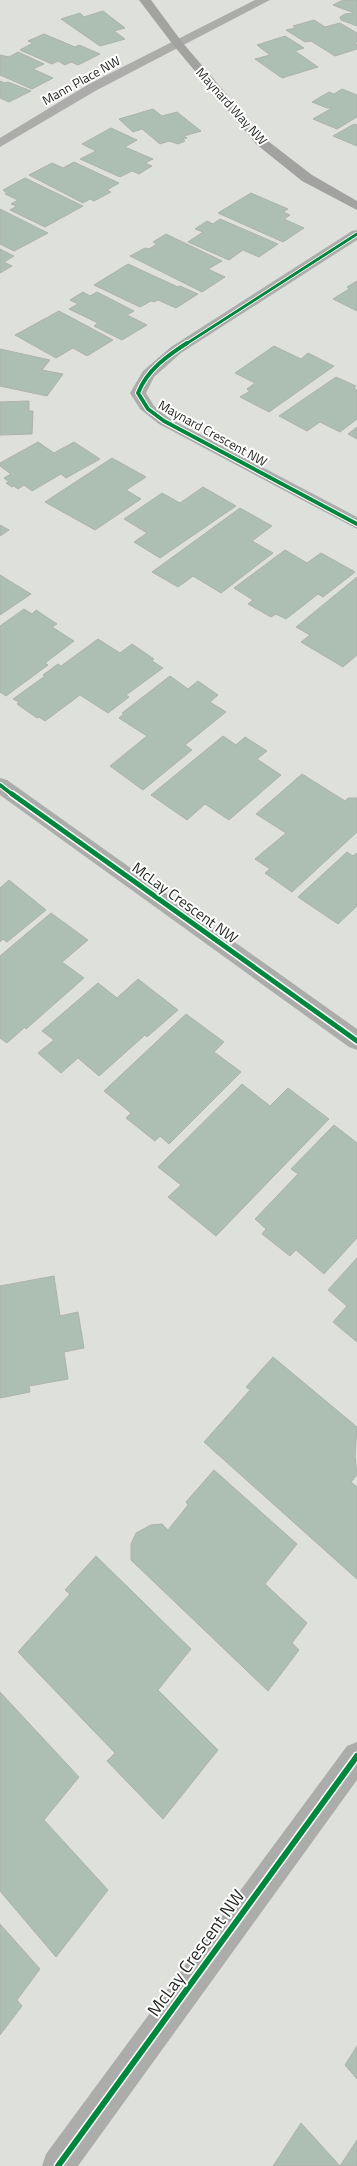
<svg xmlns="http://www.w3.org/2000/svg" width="357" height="2166" font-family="'Titillium Web',sans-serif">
  <rect width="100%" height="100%" fill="#dde0db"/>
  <!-- building -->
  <path fill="#adbeb3" stroke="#aeb2ae" d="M343,0H357V26L341,20L340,17L345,14L354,13L333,5Z
    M103,11L125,28L114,31L125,39L100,46L61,19L80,13L84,17Z
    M314,20L325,27L340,23L357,33V42L355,43L357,45V49L335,56L311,41L305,42L286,30L296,28L293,26Z
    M44,34L75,47L79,45L100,54L78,65L71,62L65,65L58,61L52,64L20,50L33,43L28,41Z
    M285,36L304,48L295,51L318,67L282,78L255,59L270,55L257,45Z
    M18,52L44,64L33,69L53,78L32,89L0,75V55L9,57Z
    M0,81L5,83L8,82L31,91L9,102L0,98Z
    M342,89L357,95V117L337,129L313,119L332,108H327L312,102L329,92L334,94Z
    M153,109L162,116L177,112L201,131L184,136L187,138L183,139L185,141L178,144L169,141L160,144L142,129L133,132L119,119Z
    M354,124L357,125V146L333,136Z
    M111,128L137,140L125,147L153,159L145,163L152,166L139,174L132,171L120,177L80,159L96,151L82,144Z
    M74,162L119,183L107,190L111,192L94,201L90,199L83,203L29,175L52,163L63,168Z
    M25,178L83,206L45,227L10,210L17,206L11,204L18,200L5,194L7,193L3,190Z
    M251,193L288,209L283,212L290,215L284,219L304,228L283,242L218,213Z
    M0,209L48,233L14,251L0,244Z
    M220,219L278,244L259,257L243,250L229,260L188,242L203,232L195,229L207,221L213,224Z
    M166,234L222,261L208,269L225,277L202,292L130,256L145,248L149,249L157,244L153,242Z
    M0,249L14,256L4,262L12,266L0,273Z
    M128,264L178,287L180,286L198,294L176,308L158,300L154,302L151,301L140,307L94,285Z
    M357,281V311L333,299L349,289L347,287Z
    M83,292L90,296L97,292L134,311L127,315L147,325L122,340L94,326L98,323L69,309L78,304L70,300Z
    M59,311L113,340L87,356L73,348L56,358L15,335Z
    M274,346L301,359L308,353L334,366L269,412L240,397L250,391L247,389L255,383L235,373Z
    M0,349L50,360L42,370L63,374L47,396L0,386Z
    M336,377L356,386L354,388L357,390V419L340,432L320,422L307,431L279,416Z
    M29,401V411H33L32,434L0,435V402Z
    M357,427V439L348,434Z
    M38,442L54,453L74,442L100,459L66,478L61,474L32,491L24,485L18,489L14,486L12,487L6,483L9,482L4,478L11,474L0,466V463Z
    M112,458L146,477L126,490L141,499L95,530L45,502Z
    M203,487L236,506L160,558L134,542L147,533L124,519L162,493L180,503Z
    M240,508L272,526L252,541L273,553L221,593L193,576L178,587L152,572Z
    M0,525L9,530L0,536Z
    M285,550L307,563L321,553L355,572L323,597L318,594L286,619L276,614L271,617L248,604L253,600L234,588Z
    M0,575L31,594L0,615Z
    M357,577V655L343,667L301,642L310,635L296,627Z
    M24,609L32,614L36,610L57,624L52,627L74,641L45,663L48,665L6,696L0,692V626Z
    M98,639L120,653L132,644L154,659L152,661L163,668L126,695L129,697L108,713L80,695L45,721L39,717L37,718L17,704L19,702L13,699L45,676L43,675L58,664L61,666Z
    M170,676L188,689L198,681L218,695L210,702L226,712L185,745L192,750L143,790L110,766L147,736L119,718L124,714L122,713Z
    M223,736L236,745L245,737L267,751L257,759L281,775L229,820L205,804L187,820L151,795Z
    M302,774L345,801L348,798H357V832L292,892L265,873L270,869L255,859L286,833L256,814Z
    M347,852L353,856L357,853V906L338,924L298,897Z
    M9,880L46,910L7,942L3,939L0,942V888Z
    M51,913L88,940L62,962L84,978L26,1029L25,1027L7,1043L0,1038V956Z
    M138,979L178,1010L147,1037L145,1035L99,1076L78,1058L61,1073L38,1053L54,1040L42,1031L98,983L117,998Z
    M186,1014L224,1042L214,1052L241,1072L169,1144L160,1136L155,1141L126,1118L131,1113L104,1091Z
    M242,1084L270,1106L288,1088L329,1119L216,1236L168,1197L181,1185L158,1167Z
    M334,1125L357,1143V1238L324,1274L296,1250L290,1256L262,1234L266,1229L255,1219L298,1174L291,1169Z
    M357,1258V1342L333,1322L347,1306L328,1290Z
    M54,1276L60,1316L78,1312L84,1348L64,1352L68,1379L29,1386L30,1392L0,1398V1286Z
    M273,1357L357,1427L355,1456L357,1475L351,1482L357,1487V1579L204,1442L250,1390L246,1387Z
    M214,1470L297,1544L265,1584L307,1623L292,1643L299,1650L268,1691L131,1560V1544L136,1533L151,1525L162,1524L168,1530L188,1505L186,1502Z
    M96,1556L191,1649L158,1690L218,1750L163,1819L107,1761L115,1753L18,1652L70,1594L65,1590Z
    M0,1692L79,1777L44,1820L108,1890L56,1957L0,1891Z
    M0,1924L40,1969L17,2000L22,2006L0,2035Z
    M357,2046V2079L345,2065Z
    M301,2123L340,2166H273Z
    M357,2140V2166H340Z"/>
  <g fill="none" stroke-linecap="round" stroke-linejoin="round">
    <!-- street -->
    <path fill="#acacaa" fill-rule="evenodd" d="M255,0H270L97,90L0,147V138L89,84Z
      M357,230V240L181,353L154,377L146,393L154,406L169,418L357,517V529L159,424L140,409L130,393L143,371L171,347L352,231Z
      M0,778L7,780L357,1029V1050L349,1047L0,795Z
      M357,1742V1780L78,2166H42L46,2154L347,1746Z"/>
    <!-- secondary -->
    <path fill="#a2a2a0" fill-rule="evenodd" d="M139,0H151L182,42L264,138L312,175L357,201V210L302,181L256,144L174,46Z"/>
    <!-- cycleway-far3 casing -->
    <g stroke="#fff" stroke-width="4.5">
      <path id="cycleway-far3" d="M186,344L357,234"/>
    </g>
    <!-- cycleway-far2 casing -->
    <g stroke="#fff" stroke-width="6">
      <path id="cycleway-far2" d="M187,343C167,356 147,370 138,393L148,409L164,421L357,524
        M0,785L13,795"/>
    </g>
    <!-- cycleway-far1 casing -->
    <g stroke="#fff" stroke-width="8">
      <path id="cycleway-far1" d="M12,794L357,1041"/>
    </g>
    <!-- cycleway casing -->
    <g stroke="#fff" stroke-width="9">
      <path id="cycleway" d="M58,2166L357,1756"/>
    </g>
    <!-- cycleway-far3 -->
    <use href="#cycleway-far3" stroke="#00873e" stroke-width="3"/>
    <!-- cycleway-far2 -->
    <use href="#cycleway-far2" stroke="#00873e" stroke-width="4"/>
    <!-- cycleway-far1 -->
    <use href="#cycleway-far1" stroke="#00873e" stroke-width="5"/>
    <!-- cycleway -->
    <use href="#cycleway" stroke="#00873e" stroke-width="6"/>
  </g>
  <g text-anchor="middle" stroke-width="4" stroke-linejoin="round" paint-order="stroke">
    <!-- far-street labels -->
    <g font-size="13" fill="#272925" stroke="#fff">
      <text transform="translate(81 80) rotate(-29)" y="5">Mann Place NW</text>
      <text transform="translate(232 106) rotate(48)" y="5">Maynard Way NW</text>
      <text transform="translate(213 433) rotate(29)" y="5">Maynard Crescent NW</text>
    </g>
    <!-- street labels -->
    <g font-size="15" fill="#272925" stroke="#fff">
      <text transform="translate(185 903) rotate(36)" y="5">McLay Crescent NW</text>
    </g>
    <!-- near-street labels -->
    <g font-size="18" fill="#272925" stroke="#fff">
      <text transform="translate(196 1953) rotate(-54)" y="6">McLay Crescent NW</text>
    </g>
  </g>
</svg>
